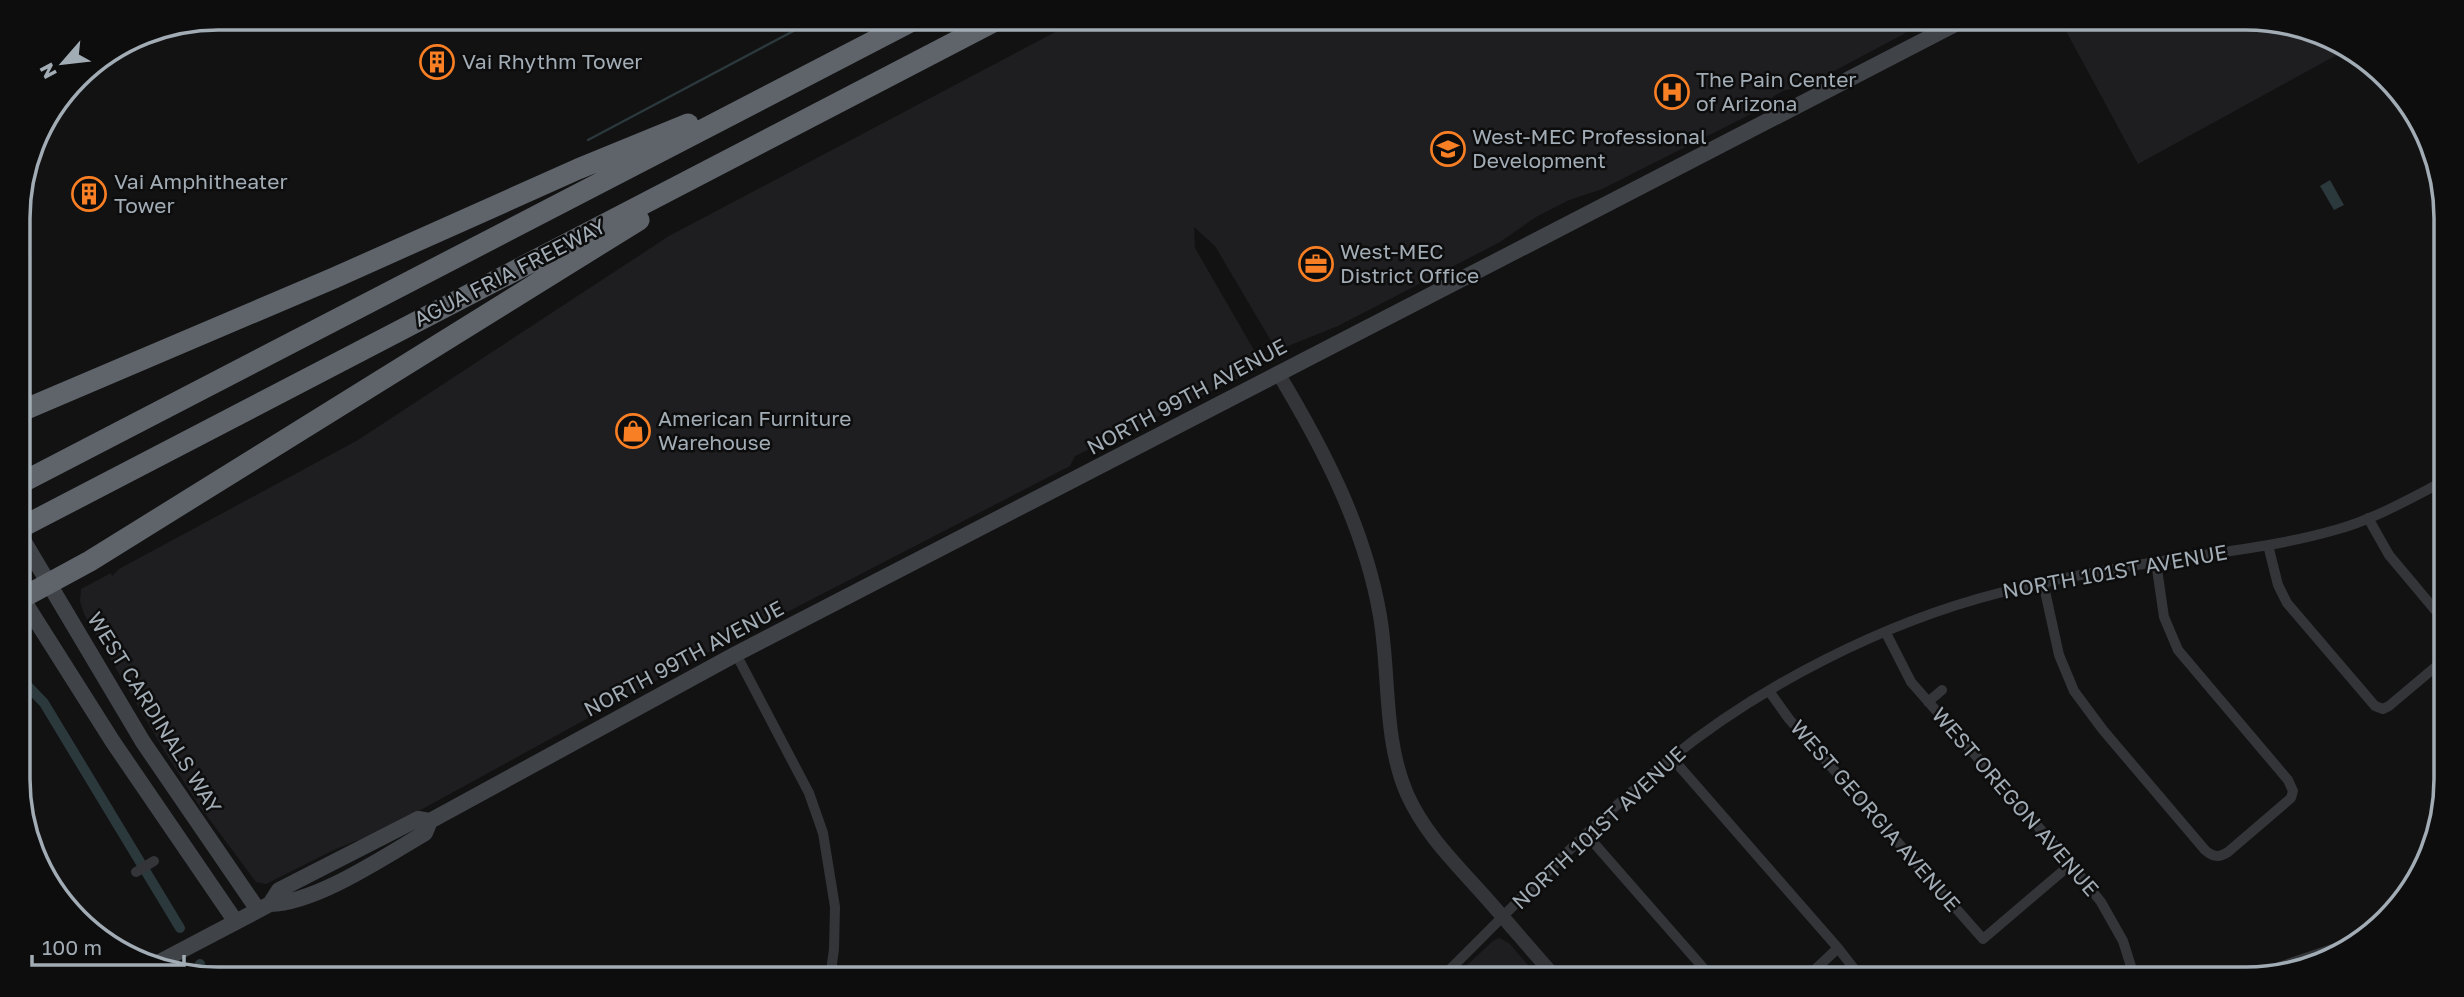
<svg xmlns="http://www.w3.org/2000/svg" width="2464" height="997" font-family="'Golos Text',sans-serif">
  <rect width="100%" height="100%" fill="#121213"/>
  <!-- built -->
  <path fill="#1e1e20" d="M1082,18H1927L1902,35L1802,88L1785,90L1774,96L1763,108L1602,189L1569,200L1536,217L1500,242L1338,326L1283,348L1274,346L1215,246L1194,227L1195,248L1258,357V365L1252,372L1075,456L1070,466L694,660L386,829L336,849L266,884L256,882L198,804L168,757L84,614L80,601L81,589L111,573L112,576L119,569L358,440L669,236Z
    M2059,18H2247L2311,28L2344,51L2138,164Z
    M1499,938L1509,943L1540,979H1452L1493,941Z"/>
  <!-- water -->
  <path fill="#2b383c" d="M2330,180L2344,205L2334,210L2320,186Z"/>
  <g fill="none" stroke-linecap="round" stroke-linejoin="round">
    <!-- stream -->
    <path stroke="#2b383c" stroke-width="2.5" d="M588,140L818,18"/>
    <!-- canal -->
    <path stroke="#2b383c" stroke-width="10" d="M21,679L44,703L180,928
      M200,964L204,977"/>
    <!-- minor -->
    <path stroke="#333538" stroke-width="10" d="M2368,518L2389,555L2446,623
      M2268,545L2278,585L2287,603L2375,706L2383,709L2389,706L2446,658
      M2043,582L2059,655L2074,691L2103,730L2205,850C2213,857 2219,858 2228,852L2291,798L2293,791L2288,780L2178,650L2164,617L2156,562
      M1886,633L1911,682L2071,864L2101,902L2123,941L2135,979
      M736,654L809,793L823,833L835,907L834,949L830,979
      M1769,691L1789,719L1983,939L2071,864
      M1928,702L1942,690
      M1672,758L1838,948L1862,979
      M1586,834L1713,979
      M136,872L154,861
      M1440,979C1516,905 1588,826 1670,759C1761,685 1885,622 1999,593C2057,578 2116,568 2175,559C2229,551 2283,545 2335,530C2373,520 2411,498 2446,480
      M1805,979L1838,948
      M2257,979L2264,972L2347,944L2355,943"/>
    <!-- tertiary -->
    <path stroke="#333538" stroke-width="14" d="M1278,373C1323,448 1365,528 1380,616C1390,674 1383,739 1407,794C1424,832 1452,860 1480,891C1506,920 1531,950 1557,979"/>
    <!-- secondary -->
    <path stroke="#404449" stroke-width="16" d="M20,535L143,742L258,910
      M20,595L113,742L236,922
      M270,904L279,890L418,819L430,821L736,654L1967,18
      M150,967L270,904C316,903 384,857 425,833L430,821"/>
    <!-- motorway -->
    <path stroke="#5e646a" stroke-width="21" d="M19,412L334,278L578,169L688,124
      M19,484L918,18
      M20,528L1001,18
      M20,599L90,561L639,220"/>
  </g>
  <!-- icons -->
  <defs>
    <g id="building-ring" transform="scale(1.75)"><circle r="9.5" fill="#0d0d0e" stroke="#f97f24" stroke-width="1.5"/><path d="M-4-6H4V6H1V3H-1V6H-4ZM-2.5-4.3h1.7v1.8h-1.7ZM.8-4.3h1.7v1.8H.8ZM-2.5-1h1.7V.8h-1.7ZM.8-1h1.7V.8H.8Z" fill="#f97f24"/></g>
    <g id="hospital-ring" transform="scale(1.75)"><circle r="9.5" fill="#0d0d0e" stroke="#f97f24" stroke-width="1.5"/><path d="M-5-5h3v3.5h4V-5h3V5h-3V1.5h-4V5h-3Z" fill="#f97f24"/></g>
    <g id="university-ring" transform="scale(1.75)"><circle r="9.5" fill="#0d0d0e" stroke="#f97f24" stroke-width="1.5"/><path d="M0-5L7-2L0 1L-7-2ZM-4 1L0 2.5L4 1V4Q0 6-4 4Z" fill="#f97f24"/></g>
    <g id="office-ring" transform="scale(1.75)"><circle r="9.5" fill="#0d0d0e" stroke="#f97f24" stroke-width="1.5"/><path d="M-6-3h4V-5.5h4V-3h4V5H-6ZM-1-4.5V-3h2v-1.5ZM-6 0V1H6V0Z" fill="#f97f24"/></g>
    <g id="shop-ring" transform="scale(1.75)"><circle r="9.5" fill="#0d0d0e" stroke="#f97f24" stroke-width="1.5"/><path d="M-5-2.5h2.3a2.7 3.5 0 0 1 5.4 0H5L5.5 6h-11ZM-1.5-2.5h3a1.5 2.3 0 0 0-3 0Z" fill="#f97f24"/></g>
  </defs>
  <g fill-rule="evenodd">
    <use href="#building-ring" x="437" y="62"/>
    <use href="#hospital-ring" x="1672" y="92"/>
    <use href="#university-ring" x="1448" y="149"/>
    <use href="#building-ring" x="89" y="194"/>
    <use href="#office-ring" x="1316" y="264"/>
    <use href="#shop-ring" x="633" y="431"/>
  </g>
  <g text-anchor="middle" stroke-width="5" stroke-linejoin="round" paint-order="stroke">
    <!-- poi labels -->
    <g font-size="21" fill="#a2acb5" stroke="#0d0d0e" text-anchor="start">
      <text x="462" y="69">Vai Rhythm Tower</text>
      <text x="1696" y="87">The Pain Center<tspan x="1696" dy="24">of Arizona</tspan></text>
      <text x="1472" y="144">West-MEC Professional<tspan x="1472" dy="24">Development</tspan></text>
      <text x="114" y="189">Vai Amphitheater<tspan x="114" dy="24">Tower</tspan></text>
      <text x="1340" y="259">West-MEC<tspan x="1340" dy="24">District Office</tspan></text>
      <text x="658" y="426">American Furniture<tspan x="658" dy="24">Warehouse</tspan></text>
    </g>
    <!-- street labels -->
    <g font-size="21" fill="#a2acb5" stroke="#0d0d0e">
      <text transform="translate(510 273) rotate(-27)" y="7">AGUA FRIA FREEWAY</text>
      <text transform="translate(1187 397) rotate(-28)" y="7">NORTH 99TH AVENUE</text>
      <text transform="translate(2115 572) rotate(-10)" y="7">NORTH 101ST AVENUE</text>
      <text transform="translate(684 659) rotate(-28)" y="7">NORTH 99TH AVENUE</text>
      <text transform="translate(154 713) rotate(58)" y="7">WEST CARDINALS WAY</text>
      <text transform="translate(2015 802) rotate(49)" y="7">WEST OREGON AVENUE</text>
      <text transform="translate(1875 816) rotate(49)" y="7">WEST GEORGIA AVENUE</text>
      <text transform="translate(1599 828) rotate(-43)" y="7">NORTH 101ST AVENUE</text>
    </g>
  </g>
  <!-- crop -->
  <path d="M0 0H2464V997H0ZM218 30H2246A188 188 0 0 1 2434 218V779A188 188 0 0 1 2246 967H218A188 188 0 0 1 30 779V218A188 188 0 0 1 218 30Z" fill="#0d0d0e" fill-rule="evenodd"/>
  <path fill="none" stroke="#a2acb5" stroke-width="3.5" d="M218 30H2246A188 188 0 0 1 2434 218V779A188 188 0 0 1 2246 967H218A188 188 0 0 1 30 779V218A188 188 0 0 1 218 30Z"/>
  <!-- north arrow -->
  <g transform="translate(63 63) rotate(242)" stroke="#0d0d0e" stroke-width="5" paint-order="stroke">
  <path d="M0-5L12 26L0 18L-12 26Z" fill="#a2acb5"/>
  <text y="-10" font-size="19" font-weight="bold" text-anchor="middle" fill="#a2acb5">N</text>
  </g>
  <!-- scale -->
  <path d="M32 955v10h152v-10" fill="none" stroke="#a2acb5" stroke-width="3.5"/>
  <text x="42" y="955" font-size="21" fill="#a2acb5" stroke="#0d0d0e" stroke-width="5" paint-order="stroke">100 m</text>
</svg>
